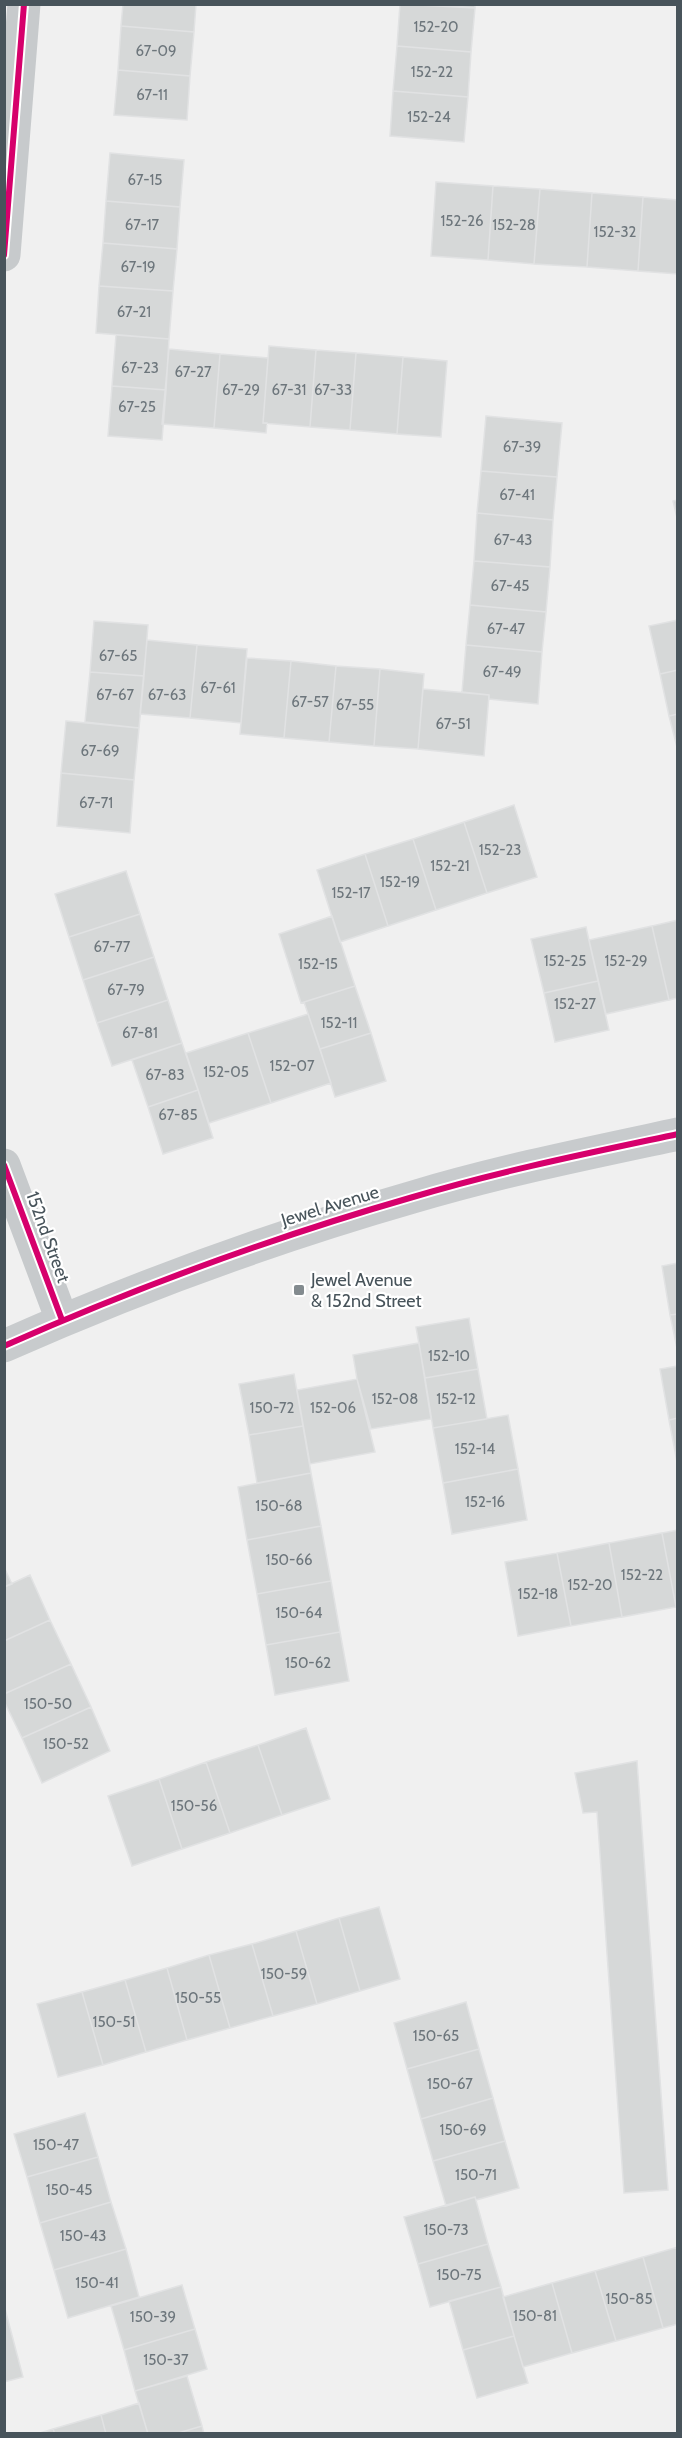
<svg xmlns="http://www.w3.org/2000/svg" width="682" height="2438" font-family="Cabin,sans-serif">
  <rect width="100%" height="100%" fill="#f0f0f0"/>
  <!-- building -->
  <path fill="#d6d8d8" stroke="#e1e2e3" stroke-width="1.5" d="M123,4H196L194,32L121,26Z
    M400,4L475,8L471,52L397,46Z
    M434,4H475V8Z
    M121,26L194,32L190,76L118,70Z
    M397,46L471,52L468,97L393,91Z
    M118,70L190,76L187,120L114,115Z
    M393,91L468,97L464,142L390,136Z
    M110,153L184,160L180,207L106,201Z
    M436,182L493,186L488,260L431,256Z
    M493,186L540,189L534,264L488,260Z
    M540,189L592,193L587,267L534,264Z
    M592,193L643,197L638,271L587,267Z
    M643,197L678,200V274L638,271Z
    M106,201L180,207L177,249L103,243Z
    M103,243L177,249L173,291L99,286Z
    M99,286L173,291L169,339L96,333Z
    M116,335L169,339L166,390L112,386Z
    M269,346L316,350L310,427L263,423Z
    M169,349L220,354L214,428L162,424Z
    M316,350L356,353L350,430L310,427Z
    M356,353L403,357L397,434L350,430Z
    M220,354L268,358L263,423H267L266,433L214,428Z
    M403,357L447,361L441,437L397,434Z
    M112,386L166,390L162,440L108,436Z
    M486,416L562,423L557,477L481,471Z
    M481,471L557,477L553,520L477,513Z
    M678,500V522L673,501Z
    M477,513L553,520L550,567L474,561Z
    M474,561L550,567L546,612L470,605Z
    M470,605L546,612L542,652L466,645Z
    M678,620V670L660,674L649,626Z
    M94,621L148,625L144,676L90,672Z
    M147,640L197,645L190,718L140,714Z
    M197,645L247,649L241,723L190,718Z
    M466,645L542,652L538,704L489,699V695L462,692Z
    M247,658L291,661L284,738L240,734Z
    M291,661L336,666L329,742L284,738Z
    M336,666L380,669L374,746L329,742Z
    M380,669L424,674L418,749L374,746Z
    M678,670V714L669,716L660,674Z
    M90,672L144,676L139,728L85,722Z
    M423,689L489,695L484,756L418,749Z
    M678,714V751L669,716Z
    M66,721L139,728L134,780L61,773Z
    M61,773L134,780L130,833L57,826Z
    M514,805L537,877L487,893L464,822Z
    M464,822L487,893L436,910L413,839Z
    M413,839L436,910L388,926L365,854Z
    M365,854L388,926L340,942L317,870Z
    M126,871L140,914L69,937L55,894Z
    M140,914L154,957L83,980L69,937Z
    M332,916L355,986L301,1003L279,934Z
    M678,920V998L669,1000L652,926Z
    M652,926L669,1000L606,1014L589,940Z
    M586,927L598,981L544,993L531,939Z
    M154,957L168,1000L97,1023L83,980Z
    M598,981L609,1030L555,1042L544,993Z
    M355,986L371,1033L320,1049L304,1002Z
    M168,1000L182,1043L112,1066L97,1023Z
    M308,1014L331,1083L271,1103L248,1033Z
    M248,1033L271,1103L209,1123L186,1053Z
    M371,1033L386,1081L335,1097L320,1049Z
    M182,1043L198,1090L148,1107L132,1060Z
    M198,1090L213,1138L163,1154L148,1107Z
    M678,1263V1314L670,1315L662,1266Z
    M678,1314V1353L670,1315Z
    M469,1318L478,1369L425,1378L416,1327Z
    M419,1343L431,1419L371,1429L357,1379L353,1355Z
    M678,1366V1418L669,1420L660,1369Z
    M478,1369L487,1419L433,1428L425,1378Z
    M294,1374L303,1426L249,1435L239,1384Z
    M357,1379L375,1452L310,1464L297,1390Z
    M508,1415L518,1469L443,1483L433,1428Z
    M678,1418V1467L669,1420Z
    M303,1426L311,1473L257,1483L249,1435Z
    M518,1469L527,1520L452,1534L443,1483Z
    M311,1473L321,1526L247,1540L238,1487Z
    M321,1526L331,1581L257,1594L247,1540Z
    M678,1530V1607H676L662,1533Z
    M662,1533L676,1607L622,1617L609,1543Z
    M609,1543L622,1617L571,1626L557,1553Z
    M557,1553L571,1626L518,1636L505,1562Z
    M4,1567L12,1584L4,1587Z
    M30,1575L50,1620L4,1641V1587Z
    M331,1581L340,1632L266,1645L257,1594Z
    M50,1620L71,1664L4,1694V1641Z
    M340,1632L349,1681L275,1695L266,1645Z
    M71,1664L91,1707L22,1738L4,1701V1694Z
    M91,1707L110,1751L42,1783L22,1738Z
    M306,1728L330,1799L282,1815L258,1745Z
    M258,1745L282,1815L230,1833L206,1762Z
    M637,1761L668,2190L624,2193L597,1812L583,1813L575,1773Z
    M206,1762L230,1833L182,1849L159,1779Z
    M159,1779L182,1849L132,1866L108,1796Z
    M379,1907L400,1979L360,1991L339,1918Z
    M339,1918L360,1991L317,2004L296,1931Z
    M296,1931L317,2004L273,2016L252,1944Z
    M252,1944L273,2016L230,2028L209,1955Z
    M209,1955L230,2028L187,2040L167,1968Z
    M167,1968L187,2040L146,2052L125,1980Z
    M125,1980L146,2052L103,2065L82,1992Z
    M82,1992L103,2065L58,2077L37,2004Z
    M466,2002L479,2049L407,2069L394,2023Z
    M479,2049L493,2098L421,2119L407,2069Z
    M493,2098L505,2141L433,2161L421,2119Z
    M85,2113L98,2157L27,2177L14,2134Z
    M505,2141L519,2188L476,2200L475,2197L446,2206L433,2161Z
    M98,2157L111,2202L40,2223L27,2177Z
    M475,2197L488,2244L418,2264L404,2217Z
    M111,2202L126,2249L54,2270L40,2223Z
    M488,2244L501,2287L430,2307L418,2264Z
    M678,2247V2324L663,2328L643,2257Z
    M126,2249L139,2297L68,2318L54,2270Z
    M643,2257L663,2328L616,2341L595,2271Z
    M595,2271L616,2341L572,2353L552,2283Z
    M552,2283L572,2353L523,2367L503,2297Z
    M182,2285L195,2329L124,2350L111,2306Z
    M501,2287L514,2336L463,2350L449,2301Z
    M4,2305L23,2377L4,2382Z
    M195,2329L207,2369L135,2391L124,2350Z
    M514,2336L528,2383L477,2398L463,2350Z
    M187,2376L202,2426L175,2434H148L135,2391Z
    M139,2403L148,2434H106L101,2415Z
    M101,2415L106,2434H55L53,2429Z
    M202,2426L204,2434H175Z
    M53,2429L55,2434H37Z"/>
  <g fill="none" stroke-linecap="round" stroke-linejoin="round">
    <!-- street -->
    <path stroke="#c7cacc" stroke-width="33" d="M4,255L24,4
      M4,1165L62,1320"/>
    <!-- secondary -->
    <path stroke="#c8cbcd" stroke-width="33" d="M4,1346C137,1287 274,1237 413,1197C500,1171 589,1153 678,1134"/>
    <!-- cycleway casing -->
    <g stroke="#fff" stroke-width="10">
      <path id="cycleway" d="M4,255L24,4
        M4,1165L62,1320
        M4,1346C137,1287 274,1237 413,1197C500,1171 589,1153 678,1134"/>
    </g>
    <!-- cycleway -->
    <use href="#cycleway" stroke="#d6006c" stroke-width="6"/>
  </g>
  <!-- markers -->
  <rect fill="#838b8f" stroke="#fff" stroke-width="2" x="293" y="1284" width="12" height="12" rx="3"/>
  <g text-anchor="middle" stroke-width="4.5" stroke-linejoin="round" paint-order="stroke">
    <!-- number labels -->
    <g font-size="15" fill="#6d767c">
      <text x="436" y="32">152-20</text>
      <text x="156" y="56">67-09</text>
      <text x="432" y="77">152-22</text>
      <text x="152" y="100">67-11</text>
      <text x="429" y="122">152-24</text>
      <text x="145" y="185">67-15</text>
      <text x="462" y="226">152-26</text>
      <text x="142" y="230">67-17</text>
      <text x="514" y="230">152-28</text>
      <text x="615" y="237">152-32</text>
      <text x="138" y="272">67-19</text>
      <text x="134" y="317">67-21</text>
      <text x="140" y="373">67-23</text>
      <text x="193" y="377">67-27</text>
      <text x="241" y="395">67-29</text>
      <text x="289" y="395">67-31</text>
      <text x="333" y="395">67-33</text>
      <text x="137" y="412">67-25</text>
      <text x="522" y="452">67-39</text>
      <text x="517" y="500">67-41</text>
      <text x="513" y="545">67-43</text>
      <text x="510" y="591">67-45</text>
      <text x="506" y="634">67-47</text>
      <text x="118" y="661">67-65</text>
      <text x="502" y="677">67-49</text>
      <text x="218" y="693">67-61</text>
      <text x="115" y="700">67-67</text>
      <text x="167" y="700">67-63</text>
      <text x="310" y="707">67-57</text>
      <text x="355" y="710">67-55</text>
      <text x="453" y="729">67-51</text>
      <text x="100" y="756">67-69</text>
      <text x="96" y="808">67-71</text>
      <text x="500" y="855">152-23</text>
      <text x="450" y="871">152-21</text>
      <text x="400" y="887">152-19</text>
      <text x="351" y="898">152-17</text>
      <text x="112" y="952">67-77</text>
      <text x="565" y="966">152-25</text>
      <text x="626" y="966">152-29</text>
      <text x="318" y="969">152-15</text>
      <text x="126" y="995">67-79</text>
      <text x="575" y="1009">152-27</text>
      <text x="339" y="1028">152-11</text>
      <text x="140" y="1038">67-81</text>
      <text x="292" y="1071">152-07</text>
      <text x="226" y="1077">152-05</text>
      <text x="165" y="1080">67-83</text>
      <text x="178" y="1120">67-85</text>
      <text x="449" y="1361">152-10</text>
      <text x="395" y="1404">152-08</text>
      <text x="456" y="1404">152-12</text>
      <text x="272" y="1413">150-72</text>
      <text x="333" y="1413">152-06</text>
      <text x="475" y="1454">152-14</text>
      <text x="485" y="1507">152-16</text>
      <text x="279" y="1511">150-68</text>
      <text x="289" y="1565">150-66</text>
      <text x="642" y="1580">152-22</text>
      <text x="590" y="1590">152-20</text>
      <text x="538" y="1599">152-18</text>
      <text x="299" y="1618">150-64</text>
      <text x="308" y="1668">150-62</text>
      <text x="48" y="1709">150-50</text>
      <text x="66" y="1749">150-52</text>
      <text x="194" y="1811">150-56</text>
      <text x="284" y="1979">150-59</text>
      <text x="198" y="2003">150-55</text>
      <text x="114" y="2027">150-51</text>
      <text x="436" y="2041">150-65</text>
      <text x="450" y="2089">150-67</text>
      <text x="463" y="2135">150-69</text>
      <text x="56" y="2150">150-47</text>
      <text x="476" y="2180">150-71</text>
      <text x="69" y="2195">150-45</text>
      <text x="446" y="2235">150-73</text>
      <text x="83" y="2241">150-43</text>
      <text x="459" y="2280">150-75</text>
      <text x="97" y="2288">150-41</text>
      <text x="629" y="2304">150-85</text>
      <text x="535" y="2321">150-81</text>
      <text x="153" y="2322">150-39</text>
      <text x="166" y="2365">150-37</text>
    </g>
    <!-- street labels -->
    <g font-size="18" fill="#48545b" stroke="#fff">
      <text transform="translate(330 1206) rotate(-17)" y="6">Jewel Avenue</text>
      <text transform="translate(48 1237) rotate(70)" y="6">152nd Street</text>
    </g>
    <!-- poi labels -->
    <g font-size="18" fill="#48545b" stroke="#fff" text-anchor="start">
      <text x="311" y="1286">Jewel Avenue<tspan x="311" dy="21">&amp; 152nd Street</tspan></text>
    </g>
  </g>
  <!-- border -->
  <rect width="682" height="2438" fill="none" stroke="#48545b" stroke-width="12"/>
</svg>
